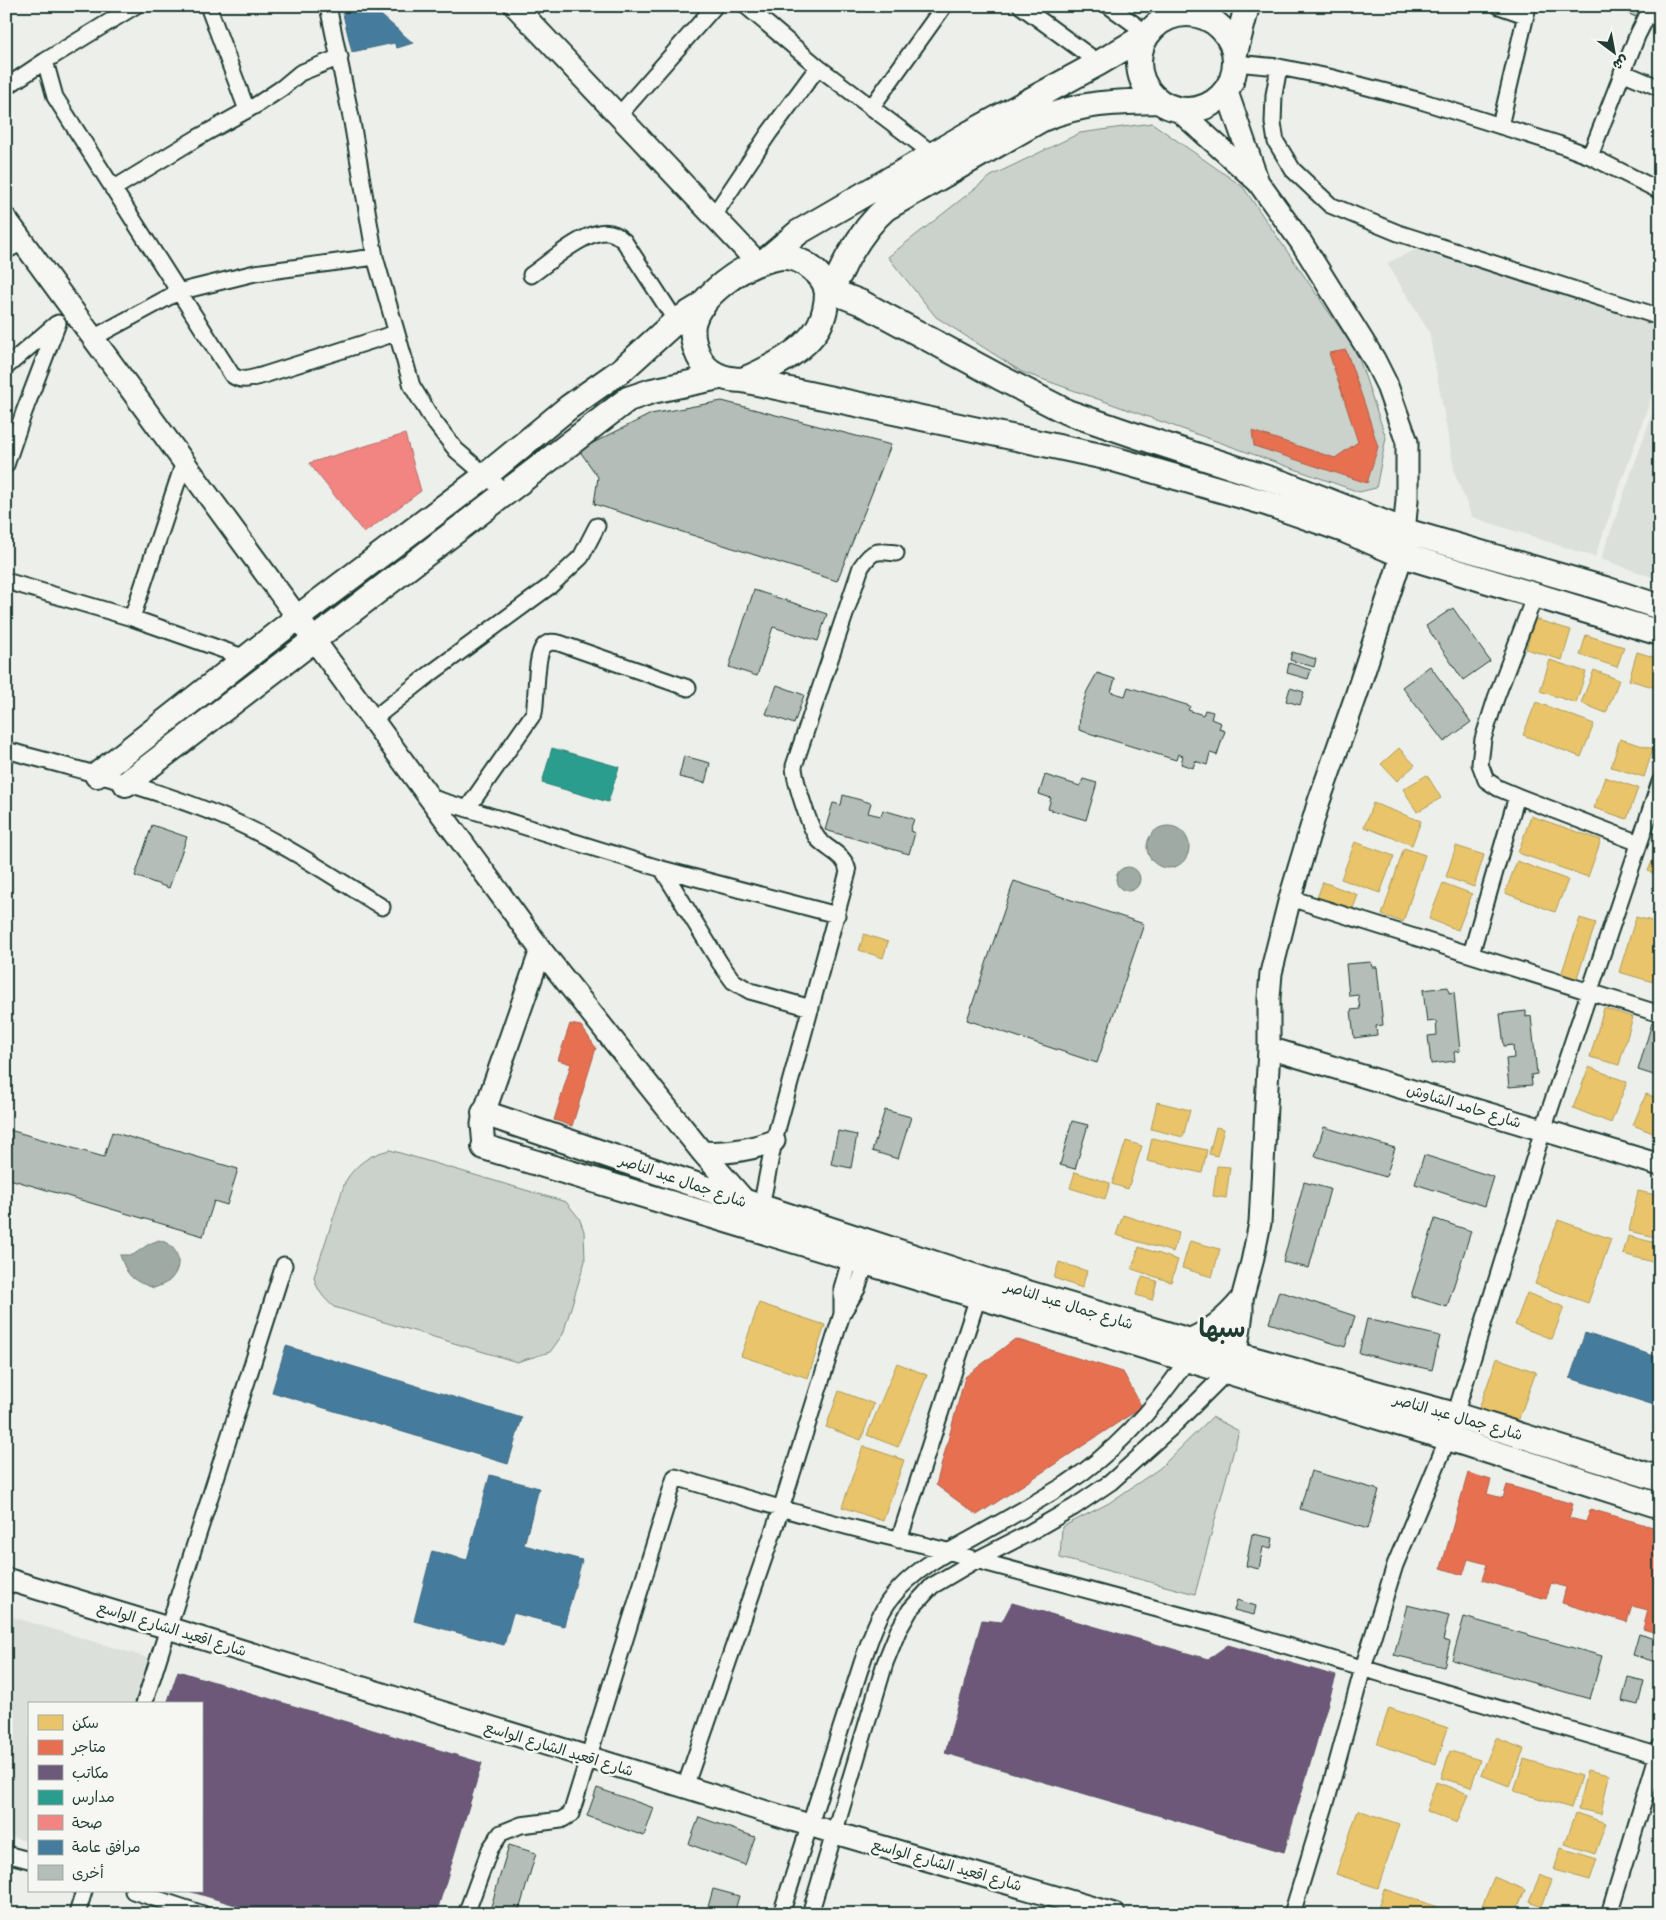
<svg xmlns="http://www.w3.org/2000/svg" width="1666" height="1920" font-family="'Balsamiq Sans','Playpen Sans Arabic',sans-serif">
  <rect width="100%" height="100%" fill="#edefea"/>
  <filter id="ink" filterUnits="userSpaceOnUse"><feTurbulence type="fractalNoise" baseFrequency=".02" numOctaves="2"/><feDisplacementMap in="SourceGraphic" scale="10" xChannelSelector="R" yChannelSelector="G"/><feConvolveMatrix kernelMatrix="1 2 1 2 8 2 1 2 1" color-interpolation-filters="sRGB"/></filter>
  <g filter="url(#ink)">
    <!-- built -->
    <path fill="#dce0db" d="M1423,246L1660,323V373L1595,557L1472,517L1455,474L1429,332L1387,263Z
      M1652,414L1660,417V580L1601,559Z
      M6,1615L148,1658L134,1704H29V1842L6,1835Z"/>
    <!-- green -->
    <path fill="#cbd2cc" stroke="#758880" d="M1152,123L1243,187L1357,353L1386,438L1376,488L1359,492L1022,372L936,317L888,257L991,176L1080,133Z
      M390,1150L566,1202L579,1218L584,1231L585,1261L563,1334L550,1352L517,1362L334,1307C324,1299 317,1290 314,1277L345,1182C356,1164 370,1154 390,1150Z
      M1212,1417L1239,1431L1195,1594L1060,1558L1062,1527L1109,1503L1160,1468Z"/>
    <!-- water -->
    <path fill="#9faaa4" stroke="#6c7e77" d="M1147 847a21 21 0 1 1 42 0a21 21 0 1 1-42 0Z
      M1116 879a12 12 0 1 1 24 0a12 12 0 1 1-24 0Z
      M159,1240C179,1245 185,1266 169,1281C165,1284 159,1286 154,1288C132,1280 128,1278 120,1255H133L149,1244Z"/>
    <!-- homes -->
    <path fill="#e9c46a" stroke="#ac9c5a" d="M1535,619L1571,630L1562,660L1526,649Z
      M1586,635L1624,647L1617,667L1580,655Z
      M1637,652L1660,659V689L1629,680Z
      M1550,660L1586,672L1576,703L1540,691Z
      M1594,670L1619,680L1606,713L1581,703Z
      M1536,702L1594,724L1581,757L1523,735Z
      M1620,739L1653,749L1644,777L1611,767Z
      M1399,748L1415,765L1397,781L1381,764Z
      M1427,775L1441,798L1417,812L1403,789Z
      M1605,777L1638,788L1627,819L1594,808Z
      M1373,803L1421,821L1412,845L1364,827Z
      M1531,816L1601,840L1588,877L1518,853Z
      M1355,842L1394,856L1380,893L1341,879Z
      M1660,842V876L1648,871Z
      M1456,846L1484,855L1474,887L1446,877Z
      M1404,848L1425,855L1403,922L1382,915Z
      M1517,861L1568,880L1555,912L1505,893Z
      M1323,882L1358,895L1352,911L1317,898Z
      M1443,883L1472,894L1458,930L1429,919Z
      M1636,917L1660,923V959L1653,982L1619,972Z
      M1580,918L1596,923L1576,980L1561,975Z
      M864,934L888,942L883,958L859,950Z
      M1604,1008L1633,1017L1619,1065L1590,1057Z
      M1589,1067L1627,1082L1611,1123L1573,1108Z
      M1646,1094L1660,1099V1136L1633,1125Z
      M1157,1102L1190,1110L1183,1137L1151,1129Z
      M1216,1127L1224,1129L1217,1156L1209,1154Z
      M1152,1138L1207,1150L1202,1173L1147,1161Z
      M1126,1141L1142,1146L1128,1189L1112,1184Z
      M1217,1166L1230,1167L1226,1198L1213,1196Z
      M1075,1172L1110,1183L1105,1199L1070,1188Z
      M1638,1191L1660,1196V1238L1629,1231Z
      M1123,1215L1179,1233L1173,1252L1116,1235Z
      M1558,1220L1611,1239L1588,1303L1535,1284Z
      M1628,1236L1660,1244V1264L1623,1254Z
      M1190,1241L1220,1249L1212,1277L1182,1268Z
      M1139,1247L1178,1260L1171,1282L1132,1269Z
      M1059,1262L1087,1271L1082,1288L1054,1278Z
      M1142,1277L1157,1281L1152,1300L1136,1295Z
      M1527,1293L1564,1307L1552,1339L1515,1325Z
      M759,1303L825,1325L808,1378L741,1356Z
      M1497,1358L1536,1372L1517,1424L1478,1411Z
      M897,1363L927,1375L898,1447L867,1435Z
      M839,1391L874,1404L861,1440L826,1427Z
      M863,1446L904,1460L883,1521L842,1507Z
      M1389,1708L1448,1728L1436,1764L1377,1744Z
      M1496,1738L1524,1749L1509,1786L1481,1775Z
      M1450,1751L1480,1760L1471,1787L1441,1778Z
      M1524,1759L1581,1776L1571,1808L1514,1791Z
      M1587,1770L1609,1775L1601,1814L1578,1809Z
      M1436,1782L1468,1794L1457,1823L1426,1811Z
      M1358,1810L1399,1824L1378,1888L1336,1874Z
      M1576,1813L1606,1823L1595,1854L1565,1844Z
      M1561,1848L1597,1859L1590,1880L1554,1870Z
      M1540,1875L1552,1880L1542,1906L1529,1901Z
      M1494,1877L1525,1890L1515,1914H1479Z
      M1384,1889L1444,1909L1442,1914H1376Z
      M1449,1910L1461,1914H1448Z"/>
    <!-- shops -->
    <path fill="#e76f51" stroke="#ab6048" d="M1346,350L1365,405L1378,447L1367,483L1254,446L1252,431L1335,458L1358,442L1329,353Z
      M570,1024L581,1026L596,1048L572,1126L554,1120L571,1064L558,1060Z
      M1015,1339L1123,1372L1142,1407L977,1515L936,1485L965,1377Z
      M1468,1473L1491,1480L1487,1494L1503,1498L1507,1485L1573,1504L1569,1518L1586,1522L1590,1509L1660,1529V1634L1643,1629L1648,1610L1632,1606L1627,1622L1562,1603L1566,1587L1551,1583L1546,1599L1482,1580L1487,1564L1468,1559L1463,1575L1441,1568Z"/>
    <!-- offices -->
    <path fill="#6d597a" stroke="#565165" d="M1012,1603L1208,1659L1228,1645L1336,1676L1284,1852L945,1753L982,1620L1002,1622Z
      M178,1671L482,1763L436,1914H265L189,1891H201V1704H167Z"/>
    <!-- schools -->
    <path fill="#2a9d8f" stroke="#278074" d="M552,748L619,767L608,802L542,783Z"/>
    <!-- health -->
    <path fill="#f28482" stroke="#b36f6b" d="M405,434L421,491L364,533L309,463Z"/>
    <!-- public -->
    <path fill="#457b9d" stroke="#3a687e" d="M341,6H374V9L413,43L397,48L394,43L352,52Z
      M1585,1333L1660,1358V1407L1570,1378Z
      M286,1346L522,1418L508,1464L272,1392Z
      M490,1475L539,1488L524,1545L582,1560L564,1626L513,1613L504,1645L414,1621L432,1551L467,1560Z"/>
    <!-- building -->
    <path fill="#b4bdb8" stroke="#1f3d34" d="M1617,6H1643L1638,18L1616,8Z
      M722,401L891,445L837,581L594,504L598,477L579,450L651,414Z
      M754,590L827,614L818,641L773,627L757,676L729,667Z
      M1453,608L1490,661L1463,680L1426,626Z
      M1292,652L1316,659L1314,667L1290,660Z
      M1289,663L1311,670L1308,679L1287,673Z
      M1430,666L1471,722L1444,742L1402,687Z
      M1097,673L1115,679L1111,692L1125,696L1128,687L1190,706L1188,710L1203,715L1205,710L1213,712L1211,719L1221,723L1219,729L1225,731L1217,755L1210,753L1207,765L1195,761L1193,768L1181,764L1183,756L1178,754L1176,760L1079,730L1080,713L1087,691Z
      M777,685L804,695L794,724L766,714Z
      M1290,688L1304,692L1300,705L1286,701Z
      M684,756L710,763L705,783L679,777Z
      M1045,775L1080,786L1083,779L1097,783L1086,820L1048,809L1051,798L1039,794Z
      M843,795L871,803L868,813L881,816L883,810L914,819L910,831L915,833L909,854L825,830L833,803L841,805Z
      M152,825L187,837L169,888L135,876Z
      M1014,881L1144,924L1097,1063L967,1020Z
      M1371,962L1372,967H1377L1383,1025L1376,1026L1377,1035L1354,1038L1351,1010L1360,1009L1358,995L1349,996L1346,964Z
      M1448,987L1449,993L1454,992L1460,1051L1454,1052L1455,1061L1431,1064L1428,1036L1437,1035L1436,1021L1427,1022L1423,990Z
      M1526,1011V1017L1531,1016L1537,1074L1531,1075L1532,1085L1509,1087L1506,1059L1514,1058L1513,1045L1504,1046L1500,1014Z
      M1652,1023L1660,1025V1077L1638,1070Z
      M885,1110L911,1117L898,1159L872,1151Z
      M1072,1121L1088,1125L1075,1169L1060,1165Z
      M1324,1127L1395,1148L1386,1177L1315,1156Z
      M6,1129L104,1157L112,1132L238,1169L227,1205L214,1201L203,1236L6,1178Z
      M838,1131L857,1135L851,1168L831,1164Z
      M1424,1155L1494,1177L1485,1206L1415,1184Z
      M1304,1182L1330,1189L1309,1268L1283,1262Z
      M1435,1219L1471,1231L1447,1307L1411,1296Z
      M1279,1291L1355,1316L1345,1347L1269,1323Z
      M6,1296L11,1297L6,1311Z
      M1367,1319L1440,1336L1432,1370L1359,1353Z
      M1311,1471L1379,1490L1368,1529L1300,1509Z
      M1252,1534L1273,1538L1271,1549L1263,1547L1259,1569L1246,1566Z
      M1237,1600L1256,1606L1254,1615L1234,1610Z
      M1407,1605L1449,1615L1443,1640L1450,1642L1444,1667L1394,1655Z
      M1464,1617L1602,1656L1590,1699L1452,1660Z
      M1639,1634L1660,1641L1659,1663L1633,1655Z
      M1628,1677L1644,1681L1638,1705L1622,1701Z
      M597,1788L654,1808L644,1836L587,1816Z
      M699,1817L755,1837L745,1865L689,1844Z
      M509,1845L536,1853L518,1914H504L490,1910Z
      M713,1889L739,1896L734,1914H706Z"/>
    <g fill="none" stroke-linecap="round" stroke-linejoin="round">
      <!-- street casing -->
      <g stroke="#1f3d34" stroke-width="19">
        <path id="street" d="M208,6L247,110
          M328,6L352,122L375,257L412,386L432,419L456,450L505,492
          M746,6L818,67L933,154
          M1021,6L1099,63
          M1109,6L1148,34
          M1499,6L1525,15
          M45,61L55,97L232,375C242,383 252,378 264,375L396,333
          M1235,63L1279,67L1329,77L1421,101L1558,144L1590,156L1660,191
          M1279,67L1274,95L1273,123L1276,142L1293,170L1330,205L1398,233L1660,317
          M1622,72L1660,88
          M6,87L45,61L135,6
          M871,108L944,6
          M619,115L715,6
          M1500,126L1528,6
          M1590,156L1637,36L1652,6
          M113,189L197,138L258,104L282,88L300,73L340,57
          M714,215L769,133L818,67
          M6,251L22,242
          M531,275C549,263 592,223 614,234C617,235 621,239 624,241L676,321
          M93,338L178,292L255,273L375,257
          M6,367L56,324
          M6,465L24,412L58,323
          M6,581L132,618L246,658
          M1535,595L1496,698L1483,739L1480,764L1486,780L1498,788L1517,796L1639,843
          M132,618L184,462
          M372,720L430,674L550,586L581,557L597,526
          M6,750C73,768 141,785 206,810C269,833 326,872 382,907
          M429,797L662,869L720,963L733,981L750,991L811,1008
          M467,809L534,713C537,698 535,655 544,646C549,641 554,642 559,643L688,688
          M662,869L837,915
          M1290,898L1660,1014
          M1471,954L1517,796
          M761,1207L774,1141L848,872C846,855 829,851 818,839C810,829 794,779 794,766L861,567C873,549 876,551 896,553
          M842,1314V1288L853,1250
          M899,1540L978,1297
          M144,1704L284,1265
          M685,1787L781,1509L842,1314L857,1289L869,1255
          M6,1854L29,1860
          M133,1891L203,1914
          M77,1914L84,1891
          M466,1914L490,1849L501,1833L521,1825L561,1820L571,1814L675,1477C738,1496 801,1515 865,1531C902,1541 940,1547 976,1560L1213,1624L1660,1756
          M781,1914L862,1663C869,1642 878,1614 892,1597C915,1568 948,1552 980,1534C1009,1518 1038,1501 1066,1484C1115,1452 1155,1408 1187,1360
          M810,1914L885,1663L898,1631L910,1610L932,1586L976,1560L1027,1534L1074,1507L1111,1482L1172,1427L1227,1372
          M1292,1914L1328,1796L1363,1668L1395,1565L1448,1438L1543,1130L1660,782
          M1609,1914L1660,1747"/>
      </g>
      <!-- secondary casing -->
      <g stroke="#1f3d34" stroke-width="25">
        <path id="secondary" d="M515,6L758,263
          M1226,89L1257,179
          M1176,108L1258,182L1301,242L1374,359L1386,383L1407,442V500L1402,555L1356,696L1319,801L1290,898L1271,973L1269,998V1048L1260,1223L1252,1262L1242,1299V1313L1238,1341L1228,1370
          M6,219L541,950L702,1152L746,1202L745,1206
          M1269,1048L1660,1165
          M484,1147L482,1124L484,1113L541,950
          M702,1152C728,1154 750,1150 774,1141
          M1188,1340C1211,1331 1226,1318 1242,1299
          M6,1579L168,1628L835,1833L1114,1914"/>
      </g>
      <!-- primary casing -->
      <g stroke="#1f3d34" stroke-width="28">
        <path id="primary" d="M1139 62a48 48 0 1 1 96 0a48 48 0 1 1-96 0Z
          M1235,53L1247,6
          M766,260L799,232L970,133L1099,63L1148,34
          M826,289C840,281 842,266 850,254C860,237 871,221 886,208L1042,119C1082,102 1116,102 1159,101
          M827,292L839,294L862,303L1001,378L1067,412L1137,436L1285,484L1405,531L1605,589L1660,607
          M743,380C769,369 804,352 819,326C824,317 827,303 827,293C826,275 800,256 783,257C778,257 773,259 768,260C742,266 699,296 693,324C691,336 694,346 699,357C707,374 725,380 743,380L1110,458L1266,503L1344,530L1402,555L1660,633
          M97,775L297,618L485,476L569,407L623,369L676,321L704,304
          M126,784L628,399L652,391L719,377
          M484,1113L746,1202L997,1284L1234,1354L1455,1415L1660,1479
          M484,1147L1448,1438L1660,1506"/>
      </g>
      <!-- street -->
      <use href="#street" stroke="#f6f6f2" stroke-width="15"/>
      <!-- secondary -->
      <use href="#secondary" stroke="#f6f6f2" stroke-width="21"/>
      <!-- primary -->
      <use href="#primary" stroke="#f6f6f2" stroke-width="24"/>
    </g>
  </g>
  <g text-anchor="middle" stroke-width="5" stroke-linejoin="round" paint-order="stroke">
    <!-- street labels -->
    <g font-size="15" fill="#1f3d34" stroke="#f6f6f2">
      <text transform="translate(1464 1106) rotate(17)" y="5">شارع حامد الشاوش</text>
      <text transform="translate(683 1181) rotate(19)" y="5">شارع جمال عبد الناصر</text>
      <text transform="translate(1069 1305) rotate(17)" y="5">شارع جمال عبد الناصر</text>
      <text transform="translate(1458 1417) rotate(16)" y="5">شارع جمال عبد الناصر</text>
      <text transform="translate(172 1629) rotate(17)" y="5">شارع اقعيد الشارع الواسع</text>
      <text transform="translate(559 1749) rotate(17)" y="5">شارع اقعيد الشارع الواسع</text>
      <text transform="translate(947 1865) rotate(16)" y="5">شارع اقعيد الشارع الواسع</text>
    </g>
    <!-- town labels -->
    <g font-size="25" font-weight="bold" fill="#1f3d34" stroke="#f6f6f2">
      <text x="1222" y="1337">سبها</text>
    </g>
  </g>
  <!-- margin -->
  <rect width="1666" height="1920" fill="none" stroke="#f6f6f2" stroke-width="25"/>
  <rect x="12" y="12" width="1641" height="1895" fill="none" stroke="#1f3d34" stroke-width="2" filter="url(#ink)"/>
  <!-- legend -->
  <rect x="28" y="1702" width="175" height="190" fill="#f6f6f2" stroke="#a0aca6"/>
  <rect x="38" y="1715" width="25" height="15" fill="#e9c46a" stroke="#a0aca6"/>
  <text x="72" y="1728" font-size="15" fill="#1f3d34">سكن</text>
  <rect x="38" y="1740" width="25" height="15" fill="#e76f51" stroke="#a0aca6"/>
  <text x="72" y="1752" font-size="15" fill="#1f3d34">متاجر</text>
  <rect x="38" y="1765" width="25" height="15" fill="#6d597a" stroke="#a0aca6"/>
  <text x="72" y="1778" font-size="15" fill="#1f3d34">مكاتب</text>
  <rect x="38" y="1790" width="25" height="15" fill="#2a9d8f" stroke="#a0aca6"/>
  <text x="72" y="1802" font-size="15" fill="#1f3d34">مدارس</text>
  <rect x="38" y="1815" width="25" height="15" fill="#f28482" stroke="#a0aca6"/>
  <text x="72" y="1828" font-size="15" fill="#1f3d34">صحة</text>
  <rect x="38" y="1840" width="25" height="15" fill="#457b9d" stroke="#a0aca6"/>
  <text x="72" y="1852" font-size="15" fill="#1f3d34">مرافق عامة</text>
  <rect x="38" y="1865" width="25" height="15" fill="#b4bdb8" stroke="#a0aca6"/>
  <text x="72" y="1878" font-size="15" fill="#1f3d34">أخرى</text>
  <!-- north arrow -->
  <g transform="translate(1614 52) rotate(148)" stroke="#f6f6f2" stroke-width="4" paint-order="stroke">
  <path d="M0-4L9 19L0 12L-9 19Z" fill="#1f3d34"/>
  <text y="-8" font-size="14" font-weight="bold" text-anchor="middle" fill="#1f3d34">ش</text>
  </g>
</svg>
